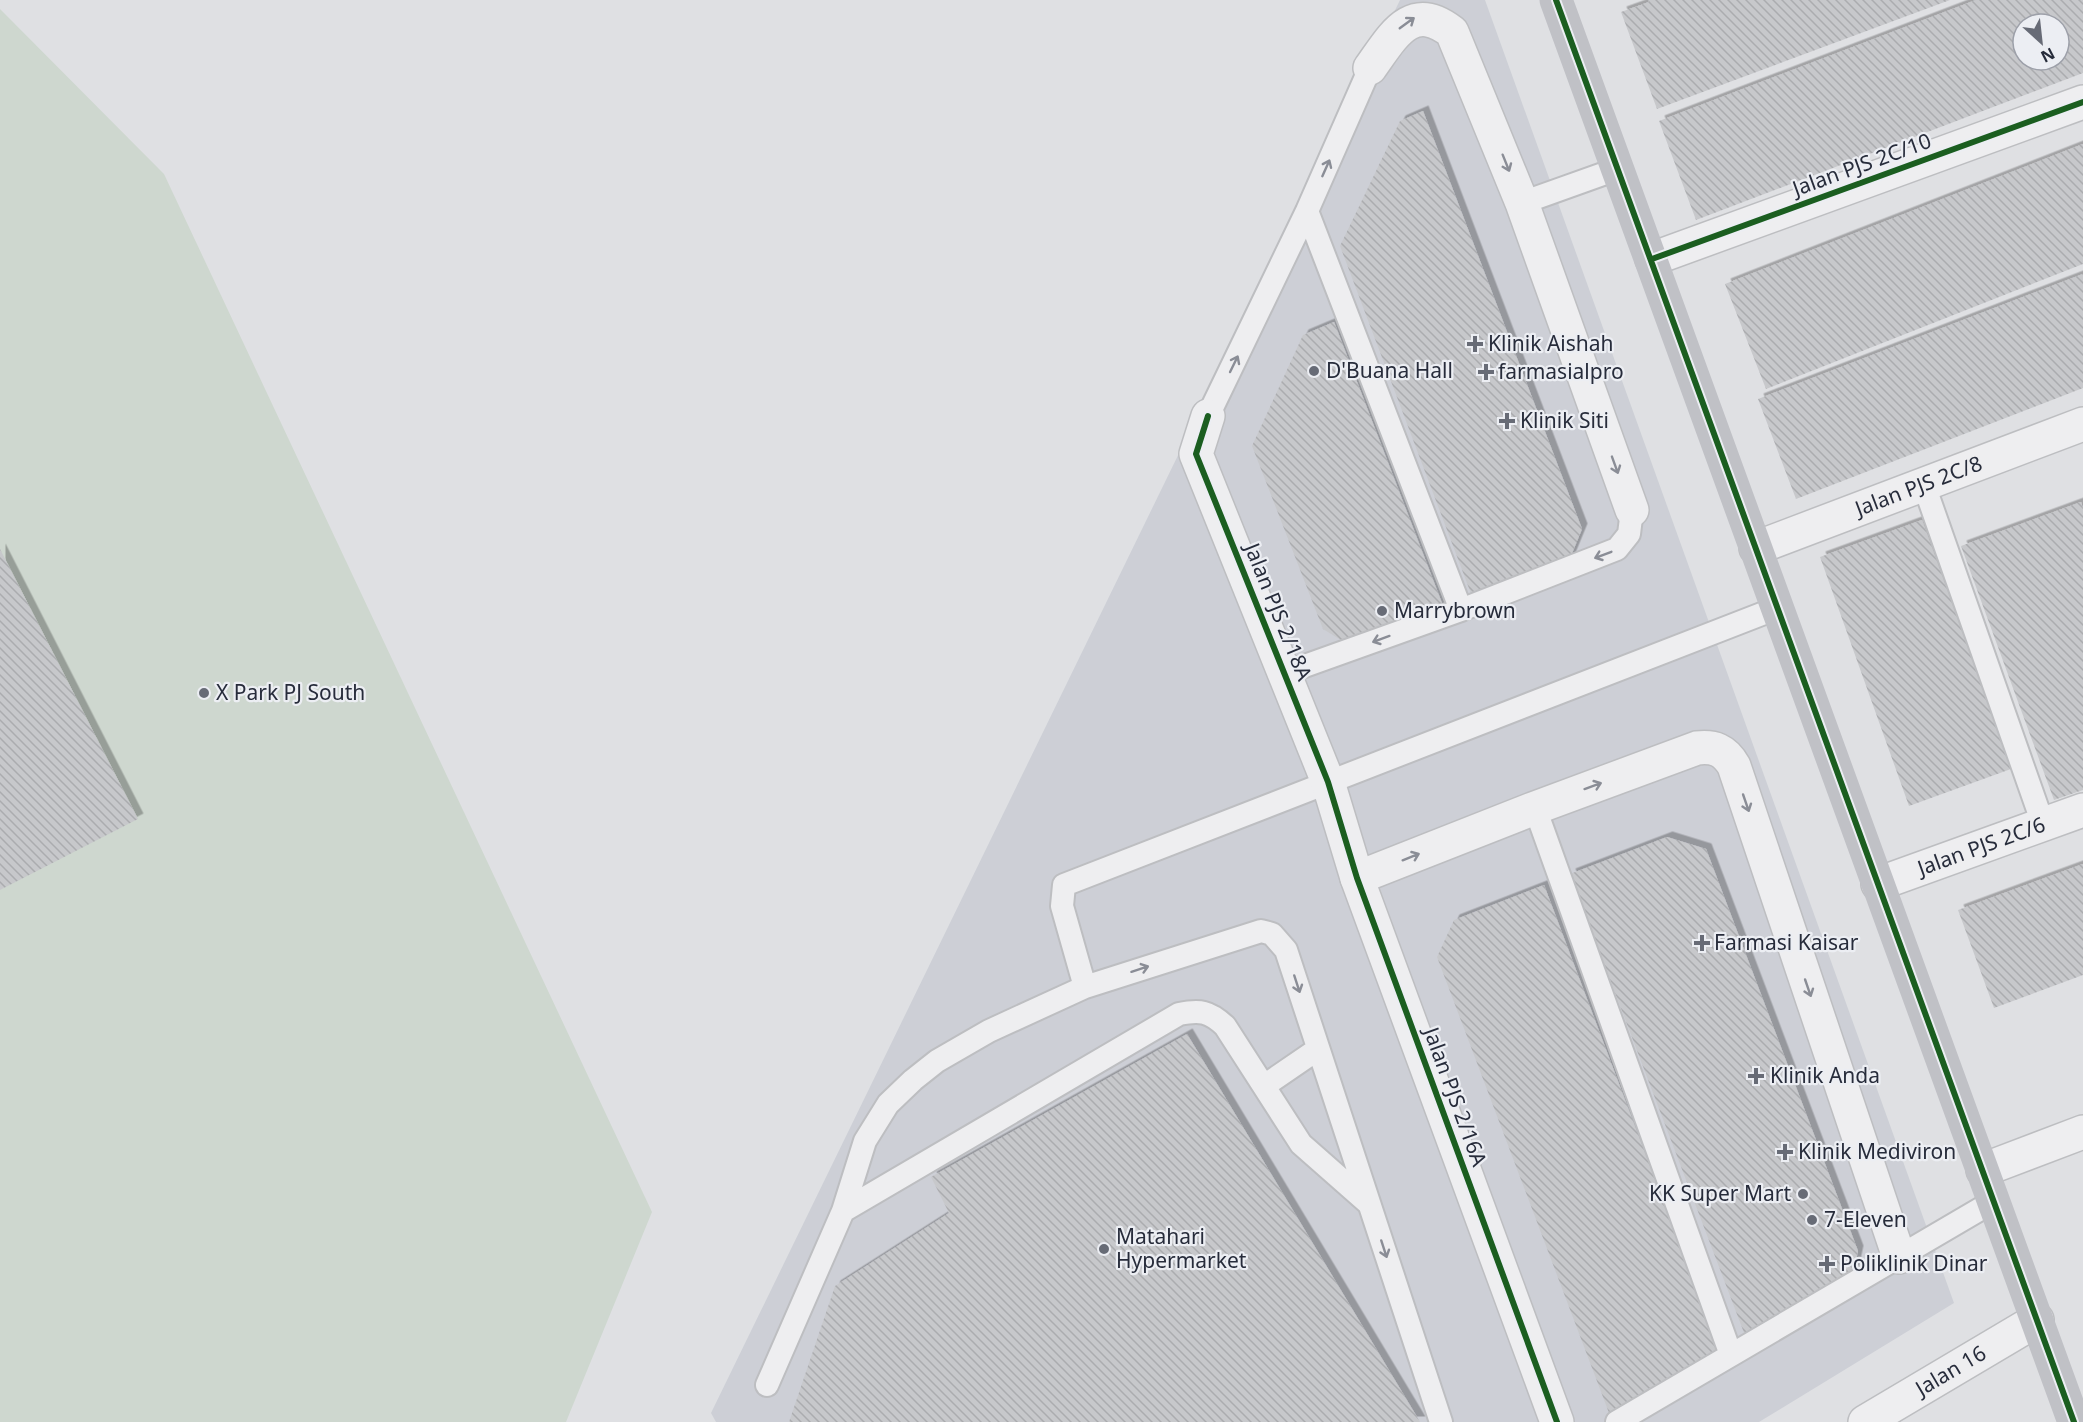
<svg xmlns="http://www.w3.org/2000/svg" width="2083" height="1422" font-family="'Noto Sans',sans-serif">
  <defs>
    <pattern id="building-back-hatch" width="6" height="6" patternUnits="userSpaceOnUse" patternTransform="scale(1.5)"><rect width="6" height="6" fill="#c7c8cb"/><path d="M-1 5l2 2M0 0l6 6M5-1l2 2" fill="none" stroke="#abacaf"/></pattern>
    <filter id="shadow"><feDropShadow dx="5.5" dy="-5.5" stdDeviation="0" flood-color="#0004"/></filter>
  </defs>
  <rect width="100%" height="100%" fill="#dfe0e3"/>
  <!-- built -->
  <path fill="#cdcfd6" d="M1400,0H1485L1954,1303L1759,1422H716L711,1413Z"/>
  <!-- garden -->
  <path fill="#ced7cf" d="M0,9L164,174L652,1212L566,1422H0Z"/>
  <!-- building -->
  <path fill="url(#building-back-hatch)" fill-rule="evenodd" filter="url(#shadow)" d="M1648,0H1950L1657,109L1621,12L1649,2Z
    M1976,0H2083V73L1696,220L1659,121ZM2023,24H2059V60H2023Z
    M1423,111L1582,529L1568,563L1473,599L1340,246L1400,121Z
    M2083,144V264L1766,389L1725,284Z
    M2083,274V388L1796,499L1758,399Z
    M1334,322L1445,611L1352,647L1323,629L1252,446L1303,335Z
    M2081,502L2083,509V790L2054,800L1961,546Z
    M1922,520L2011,769L1909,806L1820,557Z
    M0,549L138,819L0,890Z
    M1667,837L1706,849L1858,1251L1849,1293L1749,1346L1570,874Z
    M2083,864V975L1994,1008L1958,910Z
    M1544,885L1722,1357L1635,1412L1609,1413L1437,957L1454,920Z
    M1187,1034L1420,1422H789L835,1286L949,1213L931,1177Z"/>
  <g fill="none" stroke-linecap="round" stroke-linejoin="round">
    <!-- lane casing -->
    <g stroke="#bdbec1" stroke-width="26">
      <path id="lane" d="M1522,203L1617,169
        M1307,211L1461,610
        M1208,416L1307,211L1370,68
        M1924,485L2043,824
        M1285,673L1461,610L1617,549L1629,534L1632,510
        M1535,808L1731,1355
        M1085,987L1062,906L1064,885L1777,608
        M1264,1086L1318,1049
        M843,1211L1179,1014C1200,1010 1209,1011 1225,1026L1301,1144L1368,1203
        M767,1385L843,1211L865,1141L888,1104L913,1080L937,1061L989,1031L1085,987L1261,931L1272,934L1286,950L1441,1422
        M1617,1422L1994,1201"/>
    </g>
    <!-- street casing -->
    <g stroke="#bdbec1" stroke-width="36">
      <g id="street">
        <path d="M1370,68C1393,36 1411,0 1452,32L1522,203L1632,510"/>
        <path d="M1652,259L2083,102"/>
        <path d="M1208,416L1196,454L1328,782L1357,878L1557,1422"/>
        <path id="s1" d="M1756,548L2083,424"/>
        <path d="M1357,878L1535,808L1697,748C1714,746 1725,750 1734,766L1899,1257"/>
        <path id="s2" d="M1878,884L2083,810"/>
        <path d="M1983,1170L2083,1132"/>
        <path id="s3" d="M1865,1422L2037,1320"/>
      </g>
    </g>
    <!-- lane -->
    <use href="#lane" stroke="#eeeef0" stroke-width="22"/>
    <!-- street -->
    <use href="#street" stroke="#eeeef0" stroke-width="33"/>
    <!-- secondary -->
    <path stroke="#c0c1c6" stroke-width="33" d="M1556,0L2074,1422"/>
    <!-- cycleway casing -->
    <g stroke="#eceef3" stroke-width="10">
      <path id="cycleway" d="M1556,0L2074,1422
        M1652,259L2083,102
        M1208,416L1196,454L1328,782L1357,878L1557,1422"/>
    </g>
    <!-- cycleway -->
    <use href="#cycleway" stroke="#1b5e20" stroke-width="6"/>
  </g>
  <!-- one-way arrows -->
  <defs><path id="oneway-shaft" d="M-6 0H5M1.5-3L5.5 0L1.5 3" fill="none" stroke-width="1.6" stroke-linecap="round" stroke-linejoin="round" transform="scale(1.5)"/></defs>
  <g stroke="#8a8d96">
    <use href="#oneway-shaft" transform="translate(1407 23) rotate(-36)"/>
    <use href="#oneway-shaft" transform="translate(1506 163) rotate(68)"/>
    <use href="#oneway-shaft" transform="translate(1326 168) rotate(-66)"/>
    <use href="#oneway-shaft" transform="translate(1234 364) rotate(-64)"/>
    <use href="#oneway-shaft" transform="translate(1615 465) rotate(70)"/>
    <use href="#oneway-shaft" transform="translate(1603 555) rotate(159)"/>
    <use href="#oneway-shaft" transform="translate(1381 639) rotate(160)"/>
    <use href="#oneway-shaft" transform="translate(1593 786) rotate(-20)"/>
    <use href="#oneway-shaft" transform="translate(1746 803) rotate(71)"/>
    <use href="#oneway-shaft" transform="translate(1411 857) rotate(-22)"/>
    <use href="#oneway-shaft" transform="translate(1140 969) rotate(-18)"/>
    <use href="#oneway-shaft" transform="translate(1297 984) rotate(72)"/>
    <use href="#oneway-shaft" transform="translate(1808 988) rotate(71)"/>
    <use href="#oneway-shaft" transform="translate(1384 1249) rotate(72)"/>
  </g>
  <!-- markers -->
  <g fill="#676b76" stroke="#eceef3" stroke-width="2">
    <path d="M1472 335h6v6h6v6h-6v6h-6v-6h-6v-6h6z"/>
    <circle cx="1314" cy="371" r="6"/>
    <path d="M1483 363h6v6h6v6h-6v6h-6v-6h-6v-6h6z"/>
    <path d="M1504 412h6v6h6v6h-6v6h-6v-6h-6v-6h6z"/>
    <circle cx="1382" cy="611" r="6"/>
    <circle cx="204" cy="693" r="6"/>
    <path d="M1699 934h6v6h6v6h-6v6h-6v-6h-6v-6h6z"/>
    <path d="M1753 1067h6v6h6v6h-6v6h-6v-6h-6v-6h6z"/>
    <path d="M1782 1143h6v6h6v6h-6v6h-6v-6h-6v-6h6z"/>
    <circle cx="1803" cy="1194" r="6"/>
    <circle cx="1812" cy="1220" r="6"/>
    <circle cx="1104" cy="1249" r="6"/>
    <path d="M1824 1255h6v6h6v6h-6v6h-6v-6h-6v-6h6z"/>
  </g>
  <g text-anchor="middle" stroke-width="4.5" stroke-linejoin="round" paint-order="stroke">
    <!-- street labels -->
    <g font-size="21" fill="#272c3b" stroke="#eceef3">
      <text transform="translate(1862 165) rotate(-20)" y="7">Jalan PJS 2C/10</text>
      <text dy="7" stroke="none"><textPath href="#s1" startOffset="174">Jalan PJS 2C/8</textPath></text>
      <text transform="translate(1278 612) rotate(68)" y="7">Jalan PJS 2/18A</text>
      <text dy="7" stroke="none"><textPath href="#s2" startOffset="110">Jalan PJS 2C/6</textPath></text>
      <text transform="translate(1455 1097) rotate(70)" y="7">Jalan PJS 2/16A</text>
      <text dy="7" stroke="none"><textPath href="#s3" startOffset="100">Jalan 16</textPath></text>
    </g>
    <!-- poi labels -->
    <g font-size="21" fill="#272c3b" stroke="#eceef3" text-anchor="start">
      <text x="1488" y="351">Klinik Aishah</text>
      <text x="1326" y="378">D'Buana Hall</text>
      <text x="1498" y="379">farmasialpro</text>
      <text x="1520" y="428">Klinik Siti</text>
      <text x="1394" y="618">Marrybrown</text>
      <text x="216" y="700">X Park PJ South</text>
      <text x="1714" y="950">Farmasi Kaisar</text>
      <text x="1770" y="1083">Klinik Anda</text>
      <text x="1798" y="1159">Klinik Mediviron</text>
      <text x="1791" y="1201" text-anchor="end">KK Super Mart</text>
      <text x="1824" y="1227">7-Eleven</text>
      <text x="1116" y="1244">Matahari<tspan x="1116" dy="24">Hypermarket</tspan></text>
      <text x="1840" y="1271">Poliklinik Dinar</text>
    </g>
  </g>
  <!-- north arrow -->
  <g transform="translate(2041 42) rotate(153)"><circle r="28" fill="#eceef3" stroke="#9da0a9" stroke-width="1.5"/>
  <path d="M0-4.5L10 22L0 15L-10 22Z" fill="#676b76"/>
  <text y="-9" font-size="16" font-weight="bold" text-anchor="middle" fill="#272c3b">N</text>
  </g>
</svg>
